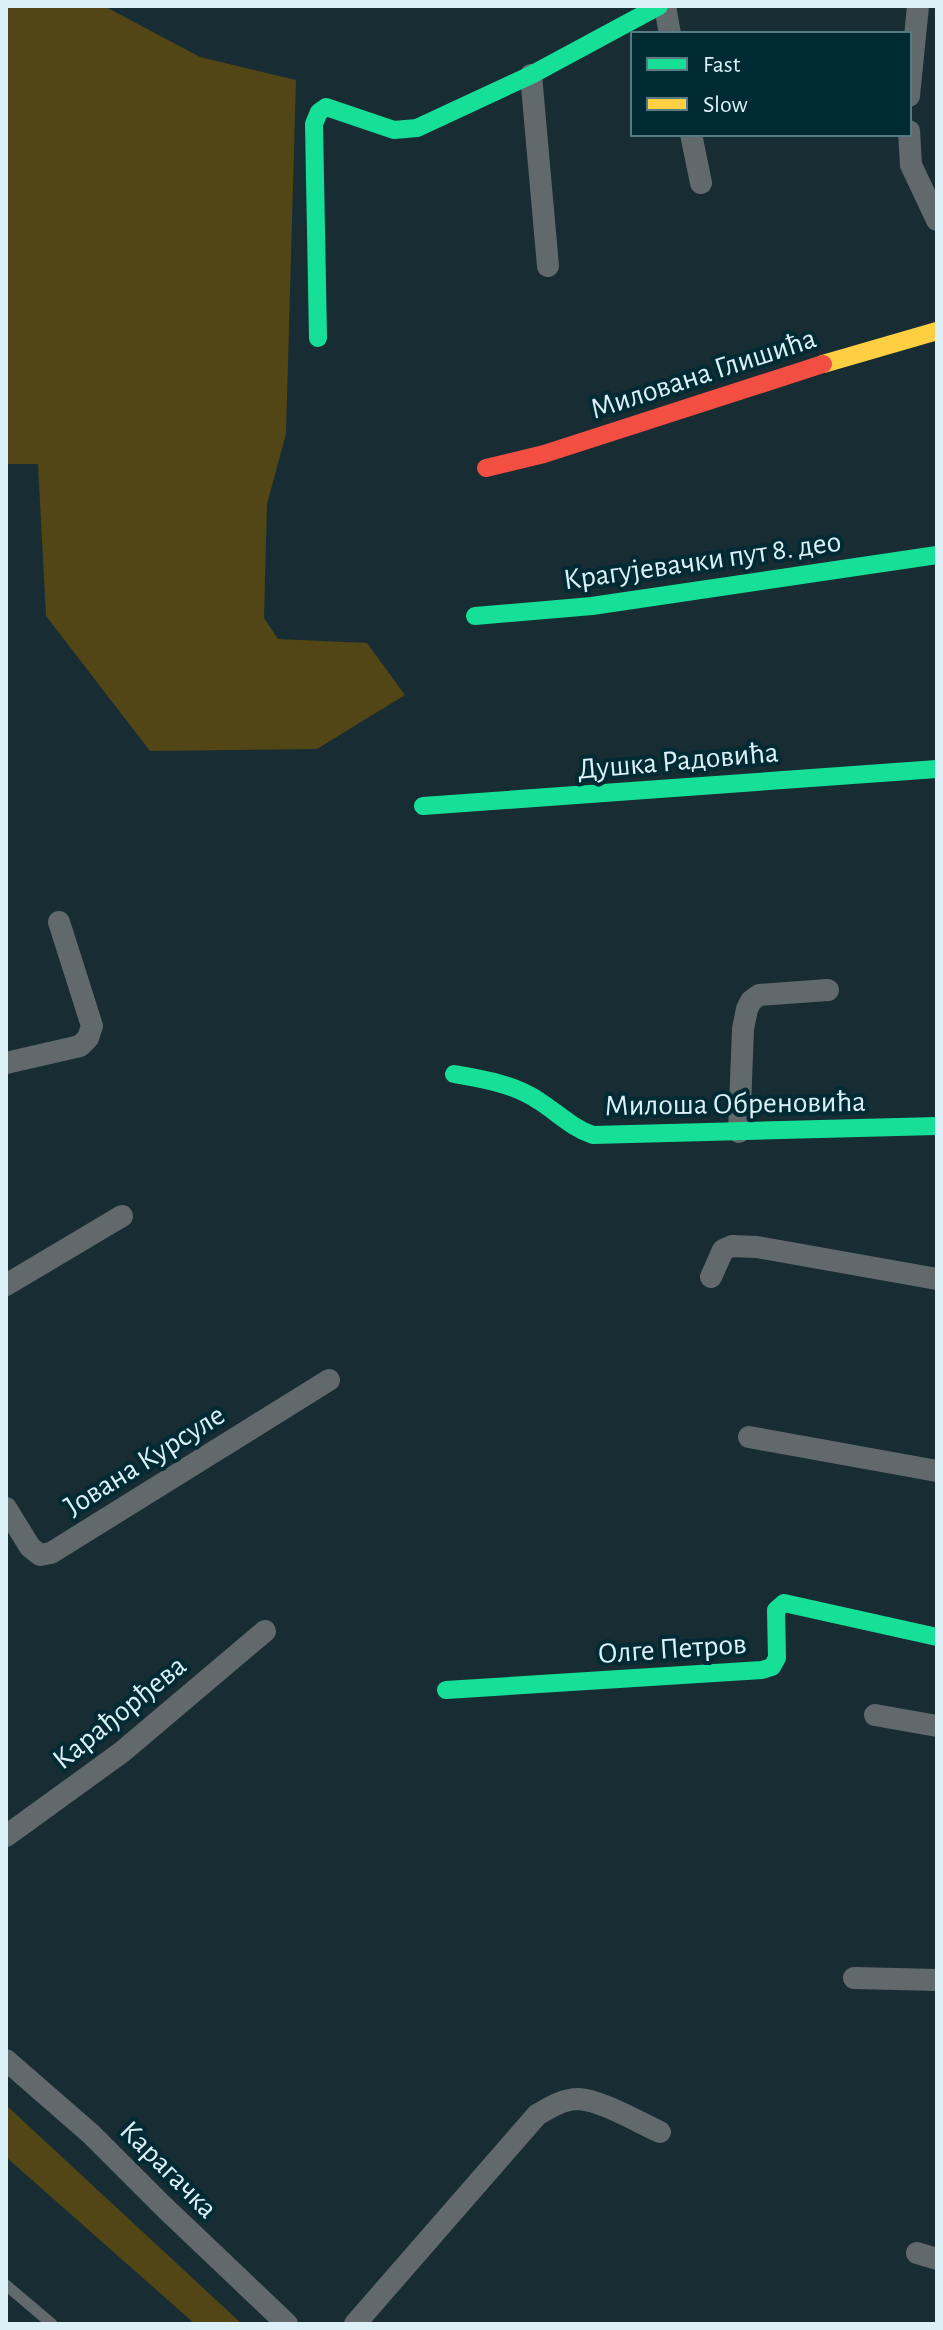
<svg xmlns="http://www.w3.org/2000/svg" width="943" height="2330" font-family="'Alegreya Sans',sans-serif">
  <rect width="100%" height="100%" fill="#172d33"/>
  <!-- green -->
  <path fill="#524516" d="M6,6H104L200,57L296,80L286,434L267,504L264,618L278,639L367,643L405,695L317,749L150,751L46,616L38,464H6Z
    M6,2105L242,2324H195L6,2157Z"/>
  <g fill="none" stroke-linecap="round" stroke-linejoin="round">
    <!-- lane -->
    <path stroke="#62696c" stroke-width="11" d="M6,2285L52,2324"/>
    <!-- street -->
    <path stroke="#62696c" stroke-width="22" d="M665,6L670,34
      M531,75L548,266
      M909,96L918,6
      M909,131L911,165L937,220
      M691,134L701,183
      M6,1063L80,1046L88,1038L92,1026L59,922
      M739,1132L743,1029L747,1009L751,1001L759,995L828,990
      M711,1277L723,1250L732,1246L757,1247L937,1279
      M6,1285L122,1216
      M749,1437L937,1471
      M6,1508L30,1547L40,1555L51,1553L329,1380
      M875,1715L937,1726
      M6,1836L122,1752L265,1631
      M854,1978L937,1980
      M6,2060L91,2134L164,2207L287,2324
      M917,2253L937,2259
      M355,2324L537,2115C549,2108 563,2099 578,2099C601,2100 638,2122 660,2132"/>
    <!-- fast -->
    <path stroke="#16e098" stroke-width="18" d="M318,338L314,124L319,112L326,107L394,130L417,128L531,75L659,6
      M475,616L592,606L937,555
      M423,806L937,769
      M454,1074C483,1079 514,1084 539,1101C558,1113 572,1128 593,1135L937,1126
      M446,1690L762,1670L772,1667L777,1658L776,1610L784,1603L937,1637"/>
    <!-- slow -->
    <path stroke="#ffcf43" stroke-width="18" d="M823,364L937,331"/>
    <!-- jam -->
    <path stroke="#f24e42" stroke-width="18" d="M486,468L544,454L823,364"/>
  </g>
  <g text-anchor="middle" stroke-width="8" stroke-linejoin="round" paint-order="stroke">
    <!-- street labels -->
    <g font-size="30" fill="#dcf1f7" stroke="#002a34">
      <text transform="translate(703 373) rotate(-18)" y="10">Милована Глишића</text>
      <text transform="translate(702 560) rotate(-8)" y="10">Крагујевачки пут 8. део</text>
      <text transform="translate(678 760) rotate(-5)" y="10">Душка Радовића</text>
      <text transform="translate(735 1103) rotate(-1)" y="10">Милоша Обреновића</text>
      <text transform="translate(144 1460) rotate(-32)" y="10">Јована Курсуле</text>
      <text transform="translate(672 1648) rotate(-4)" y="10">Олге Петров</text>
      <text transform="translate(119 1712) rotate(-39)" y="10">Карађорђева</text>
      <text transform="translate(169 2169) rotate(45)" y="10">Карагачка</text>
    </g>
  </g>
  <!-- border -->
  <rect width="943" height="2330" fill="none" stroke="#dcf1f7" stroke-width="16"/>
  <!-- legend -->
  <rect x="631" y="32" width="280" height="104" fill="#002a34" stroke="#587a82" stroke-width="2"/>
  <rect x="647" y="58" width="40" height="12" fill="#16e098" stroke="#587a82" stroke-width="2"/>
  <text x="703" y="72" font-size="24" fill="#dcf1f7">Fast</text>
  <rect x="647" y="98" width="40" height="12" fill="#ffcf43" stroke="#587a82" stroke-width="2"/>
  <text x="703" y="112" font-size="24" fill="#dcf1f7">Slow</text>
</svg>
